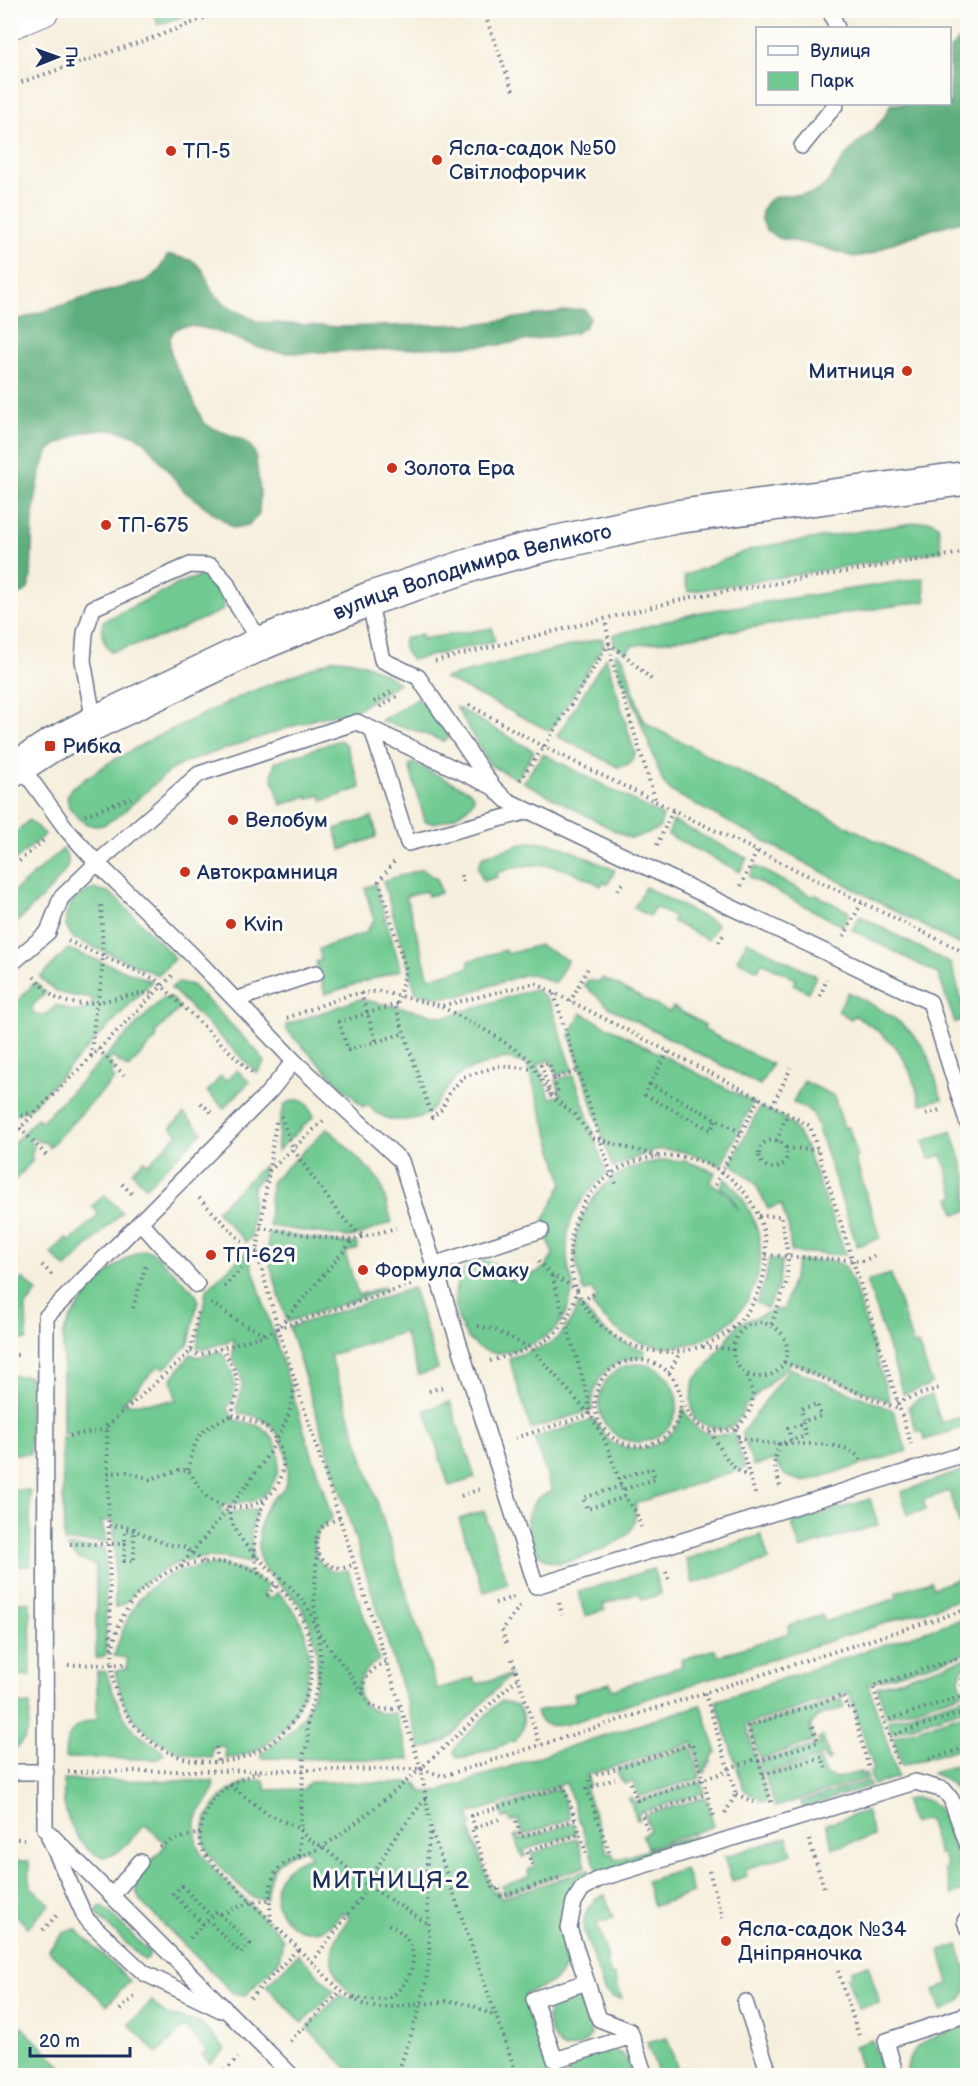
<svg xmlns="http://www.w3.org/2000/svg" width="978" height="2086" font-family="'Balsamiq Sans',sans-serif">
  <rect width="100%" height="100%" fill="#fdfcf7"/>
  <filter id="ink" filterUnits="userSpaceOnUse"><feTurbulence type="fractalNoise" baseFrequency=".0167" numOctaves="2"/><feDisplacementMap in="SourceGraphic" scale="12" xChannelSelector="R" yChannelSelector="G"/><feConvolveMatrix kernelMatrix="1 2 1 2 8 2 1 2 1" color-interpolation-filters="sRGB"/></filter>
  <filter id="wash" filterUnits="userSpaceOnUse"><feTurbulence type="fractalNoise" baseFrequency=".008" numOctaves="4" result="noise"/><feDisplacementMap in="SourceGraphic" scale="24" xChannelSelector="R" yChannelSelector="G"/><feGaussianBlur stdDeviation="1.35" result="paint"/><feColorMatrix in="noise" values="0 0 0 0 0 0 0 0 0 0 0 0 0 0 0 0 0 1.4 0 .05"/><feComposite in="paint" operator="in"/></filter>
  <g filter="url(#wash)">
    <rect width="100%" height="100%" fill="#f6efdd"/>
    <!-- green -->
    <path fill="#70ca91" stroke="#467c78" stroke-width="1.5" d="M154,11V10L197,11L158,25Z
      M926,521H931L938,525L942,551L688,592L684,576L749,550L766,546Z
      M201,576C217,577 224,595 223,610L164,636L111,652C102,641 101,634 103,621L185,581Z
      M923,578L926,601L631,646L627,653L614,644L613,635L701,612Z
      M492,628L495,641L412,660C406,653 402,649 404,639L422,634V639Z
      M602,638L604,645L550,731L444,678Z
      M617,653L624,659L642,718L650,726L967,887V947L952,941L672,792L663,782L627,685L621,679L615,655Z
      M606,657L635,754L629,764L618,767L557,736Z
      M334,659C360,659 378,669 399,683L350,714H334L308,721L186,762L169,771L120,815L103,825L95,826L87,824L79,819L69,807L67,797L71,788L112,761L154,738L243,695Z
      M418,698L436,717L450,737L443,741L414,730L380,721Z
      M456,707L534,751L517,779L490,765Z
      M340,740L346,745L361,788L323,801L321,795L308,799L307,796L281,805L272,776L275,762Z
      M543,754L663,816L659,829L634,838H629L523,782Z
      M413,763L470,791L474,797C473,811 437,828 425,821L409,765Z
      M372,817L376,831V837L341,850L335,829Z
      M29,820L45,834L11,864V837Z
      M673,821L747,858L740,872L668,835Z
      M529,842L556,844L615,870L608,884L604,881L601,886C564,865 538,858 497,873L498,877L483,881L478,867L483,856Z
      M63,849C66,853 68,857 68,863C67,877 22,916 11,928V894Z
      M755,866L812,896L817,895L849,912L843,926L749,877Z
      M422,869L437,879L441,893L428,896L426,891L406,896L429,978L470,967L468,961L505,950L508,954L539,945L568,960L555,983L532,974L523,975L459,996L440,997L416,993L383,881Z
      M375,884L401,970L325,994L316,962L321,960L319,949L368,932L367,928L372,926L371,923L374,921L365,888Z
      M645,887L717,924L708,940L672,921L674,917L655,907L649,916L634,908Z
      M95,889L108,892L118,900L175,958L158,975L73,938C71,934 67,929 66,925C63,906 79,893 95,889Z
      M860,916L951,964L967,1018L955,1023L938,974L852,930Z
      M747,941L816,976L808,992L793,984L796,979L762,962L758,970L737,960Z
      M68,949L152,981L29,1109L11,1116V996L17,1002L35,982L46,993L33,1005L32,1012L40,1016L47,1014L57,1005C72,1011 77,1016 91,1005L93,999C85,995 82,997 74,996C58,994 50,988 40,977Z
      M603,978L669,1012L673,1007L705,1025L704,1030L772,1064L760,1085L610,1008L584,985L588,980L599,982Z
      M178,982L192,985L255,1049L265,1062L257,1073L171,988Z
      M534,989L545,997L551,1006L573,1071L556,1075L551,1060L538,1064L550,1098L561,1095L556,1080L574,1075L606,1173C592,1187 578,1202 571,1221C566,1236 566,1256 569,1271C570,1275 572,1280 573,1284C574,1289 571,1297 569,1302C563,1333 537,1344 510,1351C451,1368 436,1262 483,1261C497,1261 504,1270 511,1281L538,1272L547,1265L553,1255L543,1221L563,1183L527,1064L505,1058L465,1071L454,1080L428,1114L417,1118L405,1120H391L376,1113L367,1104L363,1107L294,1038L287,1030L286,1025L360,999L445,1017Z
      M848,992C877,1007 907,1021 925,1050C933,1065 936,1084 942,1099L921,1104C906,1055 899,1042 854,1015L851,1019L838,1011Z
      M171,997L180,1008L155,1033L157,1038L128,1068L112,1057L108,1062L114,1069L110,1074L115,1078L49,1147L45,1142H39L33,1137L29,1141L34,1146L31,1156L33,1160L11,1184V1146L37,1118L42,1121L162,999Z
      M581,1013L753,1102L721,1166C702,1157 679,1147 657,1150C645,1152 626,1163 613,1168L570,1035Z
      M237,1070L249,1082L224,1108L207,1092L221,1076L226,1081Z
      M804,1081L834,1096L844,1128L848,1126L858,1157L855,1158L880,1238L857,1246L813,1113L793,1102Z
      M295,1100C306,1099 309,1107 314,1116L277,1151L280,1119L285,1104Z
      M760,1107L782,1117L792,1125L804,1143L846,1255L791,1252L789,1229L781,1204L768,1209L755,1183L731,1163Z
      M184,1114L202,1132L146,1187L132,1172L144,1160L148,1164L178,1134L171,1127Z
      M328,1128L377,1178L381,1185L392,1222L357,1236L347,1237L269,1226L271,1182Z
      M952,1131L967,1179V1211L955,1214L950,1198L955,1196L942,1155L929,1159L923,1141Z
      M666,1160L686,1161L715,1172L711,1182L730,1197L739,1210L731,1195L720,1187L725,1179C738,1189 745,1201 752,1216C783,1283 723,1359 650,1345C626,1340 605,1322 591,1304L597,1298L592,1289L584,1292C581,1281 577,1270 576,1260C573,1246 577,1231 582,1218C600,1181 625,1164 666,1160Z
      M263,1166L264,1175L253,1186L251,1238L246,1242L216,1211Z
      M105,1195L122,1212L66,1268L51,1254L66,1238L70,1242L99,1214L92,1206Z
      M269,1232L340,1243H357L358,1248L345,1253L358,1295L384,1287L386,1290L287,1322L267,1254Z
      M146,1250L154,1253L196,1294L198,1300L189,1343L165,1368L158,1366L122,1404L176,1401L172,1378L191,1354L198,1357L220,1351C232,1368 243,1390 227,1408L235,1420C243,1422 255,1423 262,1428C286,1443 283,1480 262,1496C249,1506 232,1500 219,1508L226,1513L257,1509L251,1531L253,1560L249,1563C204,1551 175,1557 139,1587C129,1596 130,1604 115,1608L114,1521H101L107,1542H64L62,1438L69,1437V1433L63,1434V1335C70,1310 119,1254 146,1250Z
      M247,1251L332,1518C316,1529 307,1546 321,1563C324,1566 329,1570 333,1571C338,1572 344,1571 348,1570L379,1660C344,1681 357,1718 395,1713L410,1760L261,1758V1753C279,1742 297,1729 307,1709C323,1677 320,1634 299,1604C286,1585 260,1577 259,1552C258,1536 259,1517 269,1503C274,1496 284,1492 286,1483C293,1451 275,1413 239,1414L237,1407L242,1387L241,1374L233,1359L234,1339L206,1349L197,1348L206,1290Z
      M769,1259L782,1261L778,1287L767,1309L756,1302L765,1282Z
      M798,1261H834L846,1267L849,1278L853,1282L890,1402L792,1362L744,1407C734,1436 717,1432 694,1419L691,1400L694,1380L709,1364L738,1324L774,1310L784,1309Z
      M891,1274L913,1345L918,1344L932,1383L928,1384V1386L903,1394L867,1281Z
      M23,1278L37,1292L26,1306L27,1340H11V1303L18,1296L12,1289Z
      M413,1288L438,1369L419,1375L404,1332L330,1355L437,1689L474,1678L476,1684L510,1675L446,1741L421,1749L289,1327Z
      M578,1306H582C599,1329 616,1344 645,1350L644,1357C610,1358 593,1376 592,1410L531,1429L509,1358C547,1345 561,1346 578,1306Z
      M599 1403a39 39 0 1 1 78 0a39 39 0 1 1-78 0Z
      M789,1368L893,1410L907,1451L805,1482L786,1476L774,1460L753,1466L742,1433Z
      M11,1376H29L30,1454H11Z
      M932,1395L941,1423L967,1415V1426L925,1440L923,1432H917L908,1407L918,1399Z
      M450,1402L475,1478L449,1486L425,1410Z
      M683,1407C693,1433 708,1438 734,1433L745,1468L636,1503C635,1513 636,1522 631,1530C623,1544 568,1566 552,1562C537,1559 527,1535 527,1521C527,1515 532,1505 536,1500C540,1496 547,1494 552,1491L534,1438L594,1419C599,1426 605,1437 611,1442C616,1446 623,1446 629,1448C655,1453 680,1433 683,1407Z
      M967,1469H968L967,1549L949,1491L923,1500L926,1510L907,1515L901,1492Z
      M11,1490H30L31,1566H11Z
      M870,1499L878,1525L800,1549L792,1523Z
      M484,1511L508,1584L484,1592L459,1519Z
      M761,1535L769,1560L693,1583L686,1559Z
      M67,1547L105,1548L106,1655L96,1659V1565L78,1559Z
      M219,1564C239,1568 252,1573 268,1586L264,1593L270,1599L278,1592C287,1602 297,1612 302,1625C323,1674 295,1738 244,1755C239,1757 232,1757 226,1759L224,1746L212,1747V1758C177,1757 144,1737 126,1707C120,1696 118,1683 115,1671L127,1669V1658L114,1656C132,1596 153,1569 219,1564Z
      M653,1569L661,1594L642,1600L639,1593L603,1604L605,1610L585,1616L578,1592Z
      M967,1575V1597L955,1601L564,1725C551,1726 540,1727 536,1712L576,1701L574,1694L610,1683L612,1690L682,1666L681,1660L715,1649L718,1656L789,1633L788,1626L822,1615L825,1622L897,1598L896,1592L931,1581L934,1588Z
      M10,1602H30L31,1676H11Z
      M967,1617V1653L868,1684L898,1777L873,1785L870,1772L874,1769L849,1692L746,1725L768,1800L764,1802L744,1790L716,1701Z
      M967,1658V1666L962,1668L959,1679L963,1693L887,1717L877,1687Z
      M97,1671L106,1672C114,1694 119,1714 135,1731C143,1741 159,1744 164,1754L157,1759L65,1758C65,1734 73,1724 97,1719Z
      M967,1696V1708L891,1733L888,1721Z
      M842,1699L844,1708L818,1716L810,1726L815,1741L760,1759L750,1727Z
      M500,1701L517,1705C525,1718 527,1730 514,1741L465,1758L457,1757L454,1752L457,1745Z
      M30,1704C30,1722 30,1743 11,1750V1705Z
      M701,1705L717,1753L712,1754L713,1757L710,1759L711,1762L707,1763L708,1767L705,1768L706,1772L702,1773L693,1743L587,1775L590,1785L585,1787L608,1854L612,1853L615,1860L694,1836L696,1842L598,1873L566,1783L469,1814L472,1825L469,1827L493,1893L498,1891L501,1898L589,1870L590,1875C569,1886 557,1909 562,1934C565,1948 571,1961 561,1974C553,1985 536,1989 524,1994L552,2075H354L307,2028L340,1995L350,1999L353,1995C324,1970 327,1945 350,1918L342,1912C302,1971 233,1878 311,1857L306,1849C276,1856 269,1870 266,1899L253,1898C240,1885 217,1868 208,1852C193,1826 217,1795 241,1784C247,1781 256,1781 264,1780L266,1790L304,1789L310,1782L416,1783L422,1792H437L555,1751Z
      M967,1713V1746L902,1766L893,1737Z
      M823,1737L830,1760L826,1761L824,1755L763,1774L760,1762L820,1744L818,1738Z
      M691,1747L700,1778L638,1797L633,1781L624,1784L622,1779L620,1780L617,1770Z
      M820,1759L825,1775L837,1778L861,1772V1775L866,1774L868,1778L775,1807L765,1776Z
      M967,1761H968L967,1816C960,1793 955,1782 932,1773Z
      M64,1780L213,1781C217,1796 201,1804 197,1818C195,1824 196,1835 196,1841C200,1865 267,1916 283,1939L279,1961L246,1995L233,1993L142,1903C123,1876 153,1864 166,1844L145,1824C136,1833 126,1848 114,1854C89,1868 67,1823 64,1803C63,1796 64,1787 64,1780Z
      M868,1781L870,1786L803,1808L801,1802Z
      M701,1782L704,1793L638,1813L640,1819L637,1820L629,1798L632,1797L635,1802Z
      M560,1788L570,1819L523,1835L518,1820L511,1822L509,1817L503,1818L500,1808Z
      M706,1797L714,1826L647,1848L642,1835L650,1830L645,1815Z
      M914,1798C930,1798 938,1806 945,1820L967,1890L952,1895L944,1869L947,1868L943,1854H939L928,1819L912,1823L904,1800Z
      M866,1811L874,1836L833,1848L826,1824Z
      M573,1823L576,1833L524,1850L526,1856L522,1857L514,1836L518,1834L520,1840Z
      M787,1837L792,1854L745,1869L747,1876L732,1881L724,1857Z
      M577,1838L586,1866L504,1894L502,1886L529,1877L528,1870L535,1867L531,1854Z
      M11,1861H29L30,1886L50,1904L28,1927L11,1911Z
      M685,1869L693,1893L654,1906L646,1881Z
      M605,1895L613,1918L597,1924L608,1958L606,1959L611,1976L614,1975L622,1999L612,1997L604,1990L584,1931C582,1915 589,1900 605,1895Z
      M103,1906L150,1953L148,1958L144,1960L96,1914L98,1908Z
      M76,1929L130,1981L107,2005L48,1950L65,1932Z
      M958,1945C968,1977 978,1996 941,2011L934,1990L949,1984L940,1951Z
      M298,1954L334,1991L303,2023L266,1986Z
      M868,1965L880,2003L858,2008L847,1977L852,1976L851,1970Z
      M568,1998L581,2001L584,2005L591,2035L581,2046L565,2049C551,2043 543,2017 552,2005Z
      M152,2001L166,2015L199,2022L225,2049L210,2063L202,2055L207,2051L184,2027L157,2054L129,2024Z
      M10,2017H11L71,2075H11Z
      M967,2026V2075H907C905,2040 941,2035 967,2026Z
      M667,2038L678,2070L694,2067L697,2075H659L647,2043Z
      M872,2040L883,2075H863L854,2046Z
      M610,2051H615L624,2055L633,2075H567C572,2058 595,2056 610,2051Z"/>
    <!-- forest -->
    <path fill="#5cae7b" stroke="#3c6e6c" stroke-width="1.5" d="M967,32V222H958L936,228L892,243L871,254L854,257L822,247L779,238L767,231L761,218C764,186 794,199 813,193C828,188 834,170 843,159C854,144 871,134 882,120C886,115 888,109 891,104H950V49Z
      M171,255L193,261L203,270L212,292L229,307L258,322L338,327L476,324L579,309L585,310L590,318L584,328L575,333L498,345L299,353C287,353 275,353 263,349C238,341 152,296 173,360C175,367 180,374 183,380C191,394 197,408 203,422C218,435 246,434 255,453L260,492L259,515L248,525L234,528L185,492L144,441L134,435L115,430H102L83,432L56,445L49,451L40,473L33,514L31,577L28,589L21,594L10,592L11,322L93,295L146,281L159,271L167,256Z"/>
  </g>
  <g filter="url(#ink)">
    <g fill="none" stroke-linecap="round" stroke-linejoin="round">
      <!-- service casing -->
      <g stroke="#68728a" stroke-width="18">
        <path id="service" d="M830,10L837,28
          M802,146L836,104
          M369,599L382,660L418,677L492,786
          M94,723L83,660L85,633L93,608L190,565L211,566L226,582L238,607L262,643
          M372,729L408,843L529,811
          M20,765L67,830L97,863L192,955L294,1061L401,1161L536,1586L968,1453
          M10,965L48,932L61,898L97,863L199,774L357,722L493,787L506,800L930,1002L968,1124
          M235,1000L316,973
          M140,1222L197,1285
          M433,1265L541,1230
          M10,1772H46
          M49,1837L86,1919L144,1973L221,2010
          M112,1896L140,1862
          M968,1920L965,1921L968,1930
          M587,1982L534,1999L555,2060L632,2036
          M745,2002L770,2076
          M292,2076L45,1829L46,1317L270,1091L294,1061
          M645,2076L630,2031L599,2019L569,1928L574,1902L582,1889L599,1879L915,1782L944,1790L951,1799L968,1846
          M896,2076L886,2041L968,2014"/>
      </g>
      <!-- minor casing -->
      <g stroke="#68728a" stroke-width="34">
        <path id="minor" d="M10,23L43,10"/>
      </g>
      <!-- secondary casing -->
      <g stroke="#68728a" stroke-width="36">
        <g id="secondary">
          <path id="s1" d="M10,772L50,746L94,723L262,643L369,599L480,562L549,544L675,517L968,478"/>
        </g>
      </g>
      <!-- path -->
      <path stroke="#68728a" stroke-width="4" stroke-dasharray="1.5 4.5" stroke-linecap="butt" d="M483,10L513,91
        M701,15L713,10
        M10,86L158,36L225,10
        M606,624L612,661L656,802
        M435,661L692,597L968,552
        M374,702L391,692
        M469,705L544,747L968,954
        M380,707L399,695
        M520,780L544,747L609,644L626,656L653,681
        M85,815L131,798
        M657,845L673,810
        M394,862L379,881L406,970L396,1008L432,1117L442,1109L449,1093L463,1077L499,1066L534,1069
        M10,869L44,840
        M461,875L463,883
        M741,886L757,851
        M618,890L623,882
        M844,936L862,902
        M68,941L155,979L252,1073
        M719,942L725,932
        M34,977C40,983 47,992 54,997C85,1014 121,992 154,993
        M361,993L376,1041
        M554,994L611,1174L618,1187
        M820,996L827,979
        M570,1002L588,968
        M397,1004L339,1022L348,1050L405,1033
        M442,1007L494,1035L529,1059L551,1096L574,1114L593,1138L658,1156
        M287,1018L349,995L380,991L441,1006L535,983L759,1098L810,1126L911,1444
        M98,1049L124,1075
        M668,1052L650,1084L742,1133
        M91,1056L95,1012L101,984L103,956L101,902
        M554,1079L558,1094L551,1096L541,1065L549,1063L554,1079L578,1071
        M650,1084L645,1095L711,1130L716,1119
        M201,1103L213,1114
        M772,1106L791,1068
        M926,1114L940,1110
        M281,1116L293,1149L309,1172L337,1211L355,1230L366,1237
        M10,1119L34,1112
        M276,1122L257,1252L278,1328L421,1769L431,1829L517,2076
        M20,1128L48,1157
        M10,1138L175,973
        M759 1154a14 14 0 1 1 28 0a14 14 0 1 1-28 0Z
        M777,1141L787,1114
        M786,1148L817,1150
        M570 1254a98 98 0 1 1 196 0a98 98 0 1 1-196 0Z
        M269,1171L323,1121
        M122,1184L132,1194
        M715,1185L759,1098
        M199,1198L244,1244L257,1252L222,1289
        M759,1216H781L788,1256L787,1281L771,1325
        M963,1225L968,1224
        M260,1228L329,1238L351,1240L396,1228
        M766,1255L862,1261L875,1256
        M42,1265L54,1277
        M552,1276L588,1397L590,1413
        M582,1301L595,1293
        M211,1303L241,1323L264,1334
        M133,1308L146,1265
        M733 1350a27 27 0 1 1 54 0a27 27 0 1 1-54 0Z
        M478,1326L493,1329L531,1348L590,1415L605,1440L625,1497L636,1512L641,1527
        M278,1328L414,1284
        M703,1347L733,1349
        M191,1351L199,1355L265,1335L278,1328L353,1240
        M10,1355H21
        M595 1403a43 43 0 1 1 86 0a43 43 0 1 1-86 0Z
        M490,1361C536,1347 566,1342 577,1289L552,1275L535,1258
        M784,1362L898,1409
        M669,1373L680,1352
        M429,1391L446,1386
        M682,1400C695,1429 704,1434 736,1429C754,1409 758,1398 745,1373
        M897,1402L939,1388
        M736,1429L755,1494
        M710,1432C725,1453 726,1466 749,1477
        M70,1436L108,1429
        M738,1437C752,1440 766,1444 780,1444C800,1445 851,1439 861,1461
        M515,1438L591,1414
        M791,1440L788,1428L803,1424
        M10,1468H22
        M188,1470C196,1435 200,1428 233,1415
        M108,1473L127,1472L150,1479L179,1470H188C197,1481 201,1495 214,1502C251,1522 299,1486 278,1444C275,1438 270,1429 264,1426C255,1421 243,1418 233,1415C232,1407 235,1403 237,1396C241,1379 231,1362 222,1348
        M618,1479L652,1468L655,1479L622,1490
        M621,1486L583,1498L587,1509L625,1497
        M780,1486L774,1464L779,1444L806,1436L803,1424L804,1421L821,1416L817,1404L801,1409L804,1421
        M461,1496L480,1489
        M228,1507C236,1554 281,1570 306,1605C310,1611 313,1620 315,1627
        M339,1518C335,1520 330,1522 326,1524C307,1538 318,1568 341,1568C345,1568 350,1566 354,1564
        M109,1526H125L165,1544L184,1547L204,1562
        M70,1544H125L124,1561H134V1529L125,1530V1544
        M112 1662a100 100 0 1 1 200 0a100 100 0 1 1-200 0Z
        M180,1567C214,1524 277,1458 291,1406C293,1399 294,1391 295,1383
        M666,1572L669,1581
        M259,1574C250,1549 255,1520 266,1498
        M10,1579H22
        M267,1596L276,1585
        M495,1603L514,1597
        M559,1603L562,1615
        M319,1634L350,1674L364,1695
        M506,1643L502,1630L522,1603
        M111,1648L107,1426L191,1351L198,1310
        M512,1659L540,1745
        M386,1662C346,1680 363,1720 401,1707
        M68,1665L127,1664
        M705,1693L736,1794L725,1813
        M10,1695H20
        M884,1721L966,1695L961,1680L964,1669L968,1668
        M889,1736L968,1711
        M216,1747L218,1763
        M929,1759L968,1747
        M758,1761L818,1742L813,1726
        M898,1764L873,1686L968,1655
        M729,1768L757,1759
        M68,1772L421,1769L443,1776L968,1609
        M259,1772C232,1782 208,1794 202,1825C200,1832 198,1841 202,1848C204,1854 209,1859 213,1864L341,1991L364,2005L381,2008L450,2001L472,2005L496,2017
        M763,1775L822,1757L827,1772
        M631,1783L637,1800L729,1771
        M230,1785L266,1813L300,1829L310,1841L322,1846L367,1885L428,1924
        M592,1787L589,1777L692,1744L715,1820
        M736,1794L758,1804
        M771,1802L748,1726L843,1696L847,1708L852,1706L869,1769
        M499,1819L472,1829L494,1890L502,1887
        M516,1821L521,1837L575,1820
        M475,1828L471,1816L564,1786L588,1858
        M647,1829L642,1814L707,1794
        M11,1839H24
        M809,1840L824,1887
        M160,1847L173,1840L200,1833
        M609,1852L587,1789L615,1779
        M299,1856L304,1754L308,1742L307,1726L311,1706L319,1685L321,1660L314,1604L317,1552
        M532,1865L527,1851L580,1834
        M709,1871L723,1918
        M499,1889L501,1896L559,1878
        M221,1914L251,1902L270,1900
        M271,1921C270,1905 267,1881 279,1868C286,1860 298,1858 307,1854C323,1848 337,1837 350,1827C410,1782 463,1729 518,1678
        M203,1924L173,1894L182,1886L211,1916
        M43,1930L58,1914
        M190,1938L217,1911L250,1944L241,1953L208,1920
        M312,1962L362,1896L392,1841L426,1798
        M838,1971L860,2039
        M354,1997C364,1999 377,2001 388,1998C394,1996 398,1991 402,1986C421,1962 415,1936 387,1924
        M250,1998L298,1949
        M120,2010L135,1996
        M290,2041L341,1991
        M10,2065L20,2076
        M225,2071L238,2058
        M397,2076C409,2038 428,1995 429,1955C430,1913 422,1871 431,1830"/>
      <!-- service -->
      <use href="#service" stroke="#fff" stroke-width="15"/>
      <!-- minor -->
      <use href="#minor" stroke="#fff" stroke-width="32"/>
      <!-- secondary -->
      <use href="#secondary" stroke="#fff" stroke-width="33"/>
    </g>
  </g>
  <!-- markers -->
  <g fill="#c8321e" stroke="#fdfcf7" stroke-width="2">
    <circle cx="171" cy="151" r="6"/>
    <circle cx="437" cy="160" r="6"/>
    <circle cx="907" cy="371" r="6"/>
    <circle cx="392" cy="468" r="6"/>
    <circle cx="106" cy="525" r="6"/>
    <rect x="44" y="740" width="12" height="12" rx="3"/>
    <circle cx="233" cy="820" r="6"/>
    <circle cx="185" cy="872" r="6"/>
    <circle cx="231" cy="924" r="6"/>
    <circle cx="211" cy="1255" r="6"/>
    <circle cx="363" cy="1270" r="6"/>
    <circle cx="726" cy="1941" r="6"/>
  </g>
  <g text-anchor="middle" stroke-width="6" stroke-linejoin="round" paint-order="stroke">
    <!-- poi labels -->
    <g font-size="21" fill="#1b2f5e" stroke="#fdfcf7" text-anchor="start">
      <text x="449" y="155">Ясла-садок №50<tspan x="449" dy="24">Світлофорчик</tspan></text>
      <text x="183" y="158">ТП-5</text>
      <text x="895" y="378" text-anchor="end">Митниця</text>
      <text x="404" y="475">Золота Ера</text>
      <text x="118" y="532">ТП-675</text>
      <text x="62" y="753">Рибка</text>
      <text x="245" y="827">Велобум</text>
      <text x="197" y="879">Автокрамниця</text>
      <text x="243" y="931">Kvin</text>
      <text x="223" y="1262">ТП-629</text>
      <text x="375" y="1277">Формула Смаку</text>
      <text x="738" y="1936">Ясла-садок №34<tspan x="738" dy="24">Дніпряночка</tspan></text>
    </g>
    <!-- street labels -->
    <g font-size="21" fill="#1b2f5e" stroke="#fdfcf7">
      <text dy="7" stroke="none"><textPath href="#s1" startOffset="506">вулиця Володимира Великого</textPath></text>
    </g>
    <!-- quarter labels -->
    <g font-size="24" letter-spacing="1.5" fill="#1b2f5e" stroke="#fdfcf7">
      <text x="391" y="1888">МИТНИЦЯ-2</text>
    </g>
  </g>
  <!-- margin -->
  <rect width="978" height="2086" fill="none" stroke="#fdfcf7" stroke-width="36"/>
  <!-- legend -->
  <rect x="756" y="27" width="195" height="78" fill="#fdfcf7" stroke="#a3aaba" stroke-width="1.5"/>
  <rect x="768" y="46" width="30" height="9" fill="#ffffff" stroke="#a3aaba" stroke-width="1.5"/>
  <text x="810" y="57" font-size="18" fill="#1b2f5e">Вулиця</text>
  <rect x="768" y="72" width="30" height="18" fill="#70ca91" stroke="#a3aaba" stroke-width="1.5"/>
  <text x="810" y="87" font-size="18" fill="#1b2f5e">Парк</text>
  <!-- north arrow -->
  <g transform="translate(57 57) rotate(89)" stroke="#fdfcf7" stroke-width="4.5" paint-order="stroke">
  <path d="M0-4.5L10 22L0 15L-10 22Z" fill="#1b2f5e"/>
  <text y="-9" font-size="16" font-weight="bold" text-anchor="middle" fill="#1b2f5e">Пн</text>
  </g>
  <!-- scale -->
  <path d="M30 2047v9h100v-9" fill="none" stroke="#1b2f5e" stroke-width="3"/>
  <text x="39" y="2047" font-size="18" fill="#1b2f5e" stroke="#fdfcf7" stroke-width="4.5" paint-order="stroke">20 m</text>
</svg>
